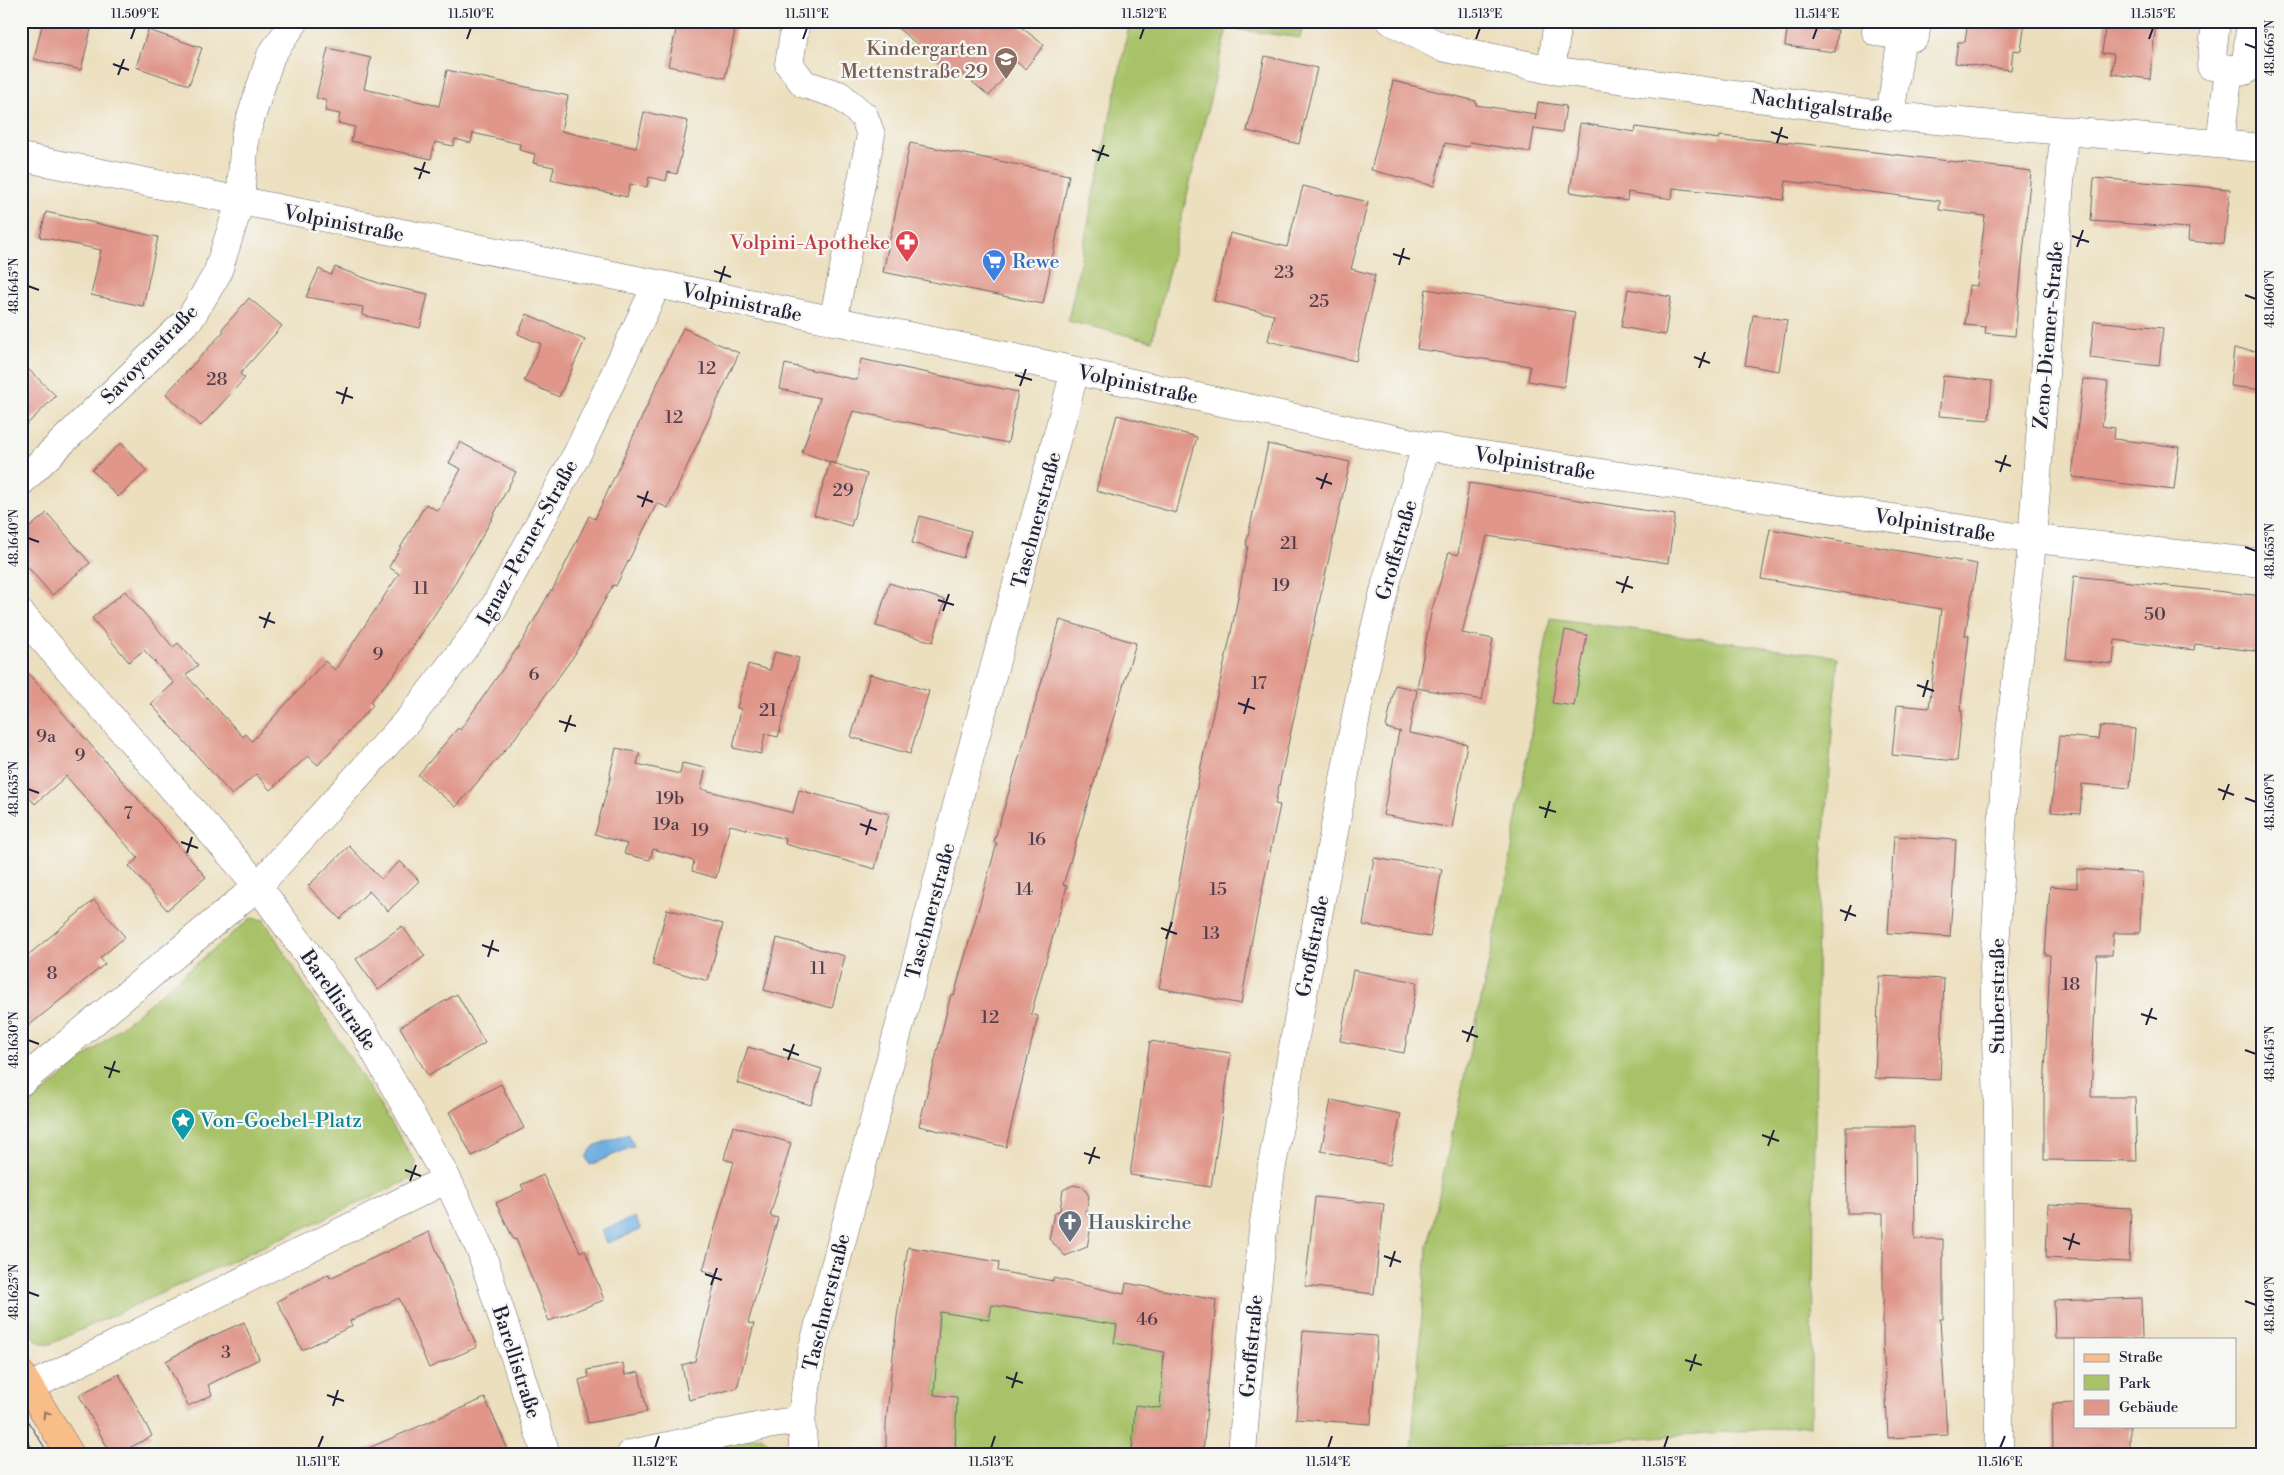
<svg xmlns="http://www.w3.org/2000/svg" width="2284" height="1475" font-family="'Libre Bodoni',serif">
  <rect width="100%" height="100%" fill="#f6f6f2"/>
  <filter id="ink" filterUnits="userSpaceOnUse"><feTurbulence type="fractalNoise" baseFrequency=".02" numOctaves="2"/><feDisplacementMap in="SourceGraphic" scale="10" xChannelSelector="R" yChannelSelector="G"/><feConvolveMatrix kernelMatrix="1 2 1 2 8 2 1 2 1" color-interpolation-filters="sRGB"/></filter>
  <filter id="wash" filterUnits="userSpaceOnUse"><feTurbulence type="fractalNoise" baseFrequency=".0096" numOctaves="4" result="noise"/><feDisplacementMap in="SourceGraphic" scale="20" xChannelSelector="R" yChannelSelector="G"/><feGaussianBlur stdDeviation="1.12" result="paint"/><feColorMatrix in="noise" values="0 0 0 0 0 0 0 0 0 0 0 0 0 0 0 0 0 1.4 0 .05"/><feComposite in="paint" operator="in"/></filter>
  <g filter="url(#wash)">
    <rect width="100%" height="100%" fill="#ecdfbe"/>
    <!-- green -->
    <path fill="#a7c268" stroke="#647252" d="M1130,21H1304L1300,38L1227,28L1152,341L1068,321Z
      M1550,618L1838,657L1818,912L1811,1426L1411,1454L1427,1251L1508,873Z
      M251,918L264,920L416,1163L413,1178L48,1345L37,1341L21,1316V1111Z
      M992,1305L1117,1325L1114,1343L1164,1352L1160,1408L1135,1405L1132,1454H955L957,1397L934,1395L940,1312L989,1320Z
      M762,1436L780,1454H676Z"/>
    <!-- water -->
    <path fill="#6fafe3" stroke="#48688f" d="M628,1133L634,1146L590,1165L586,1157L594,1146Z
      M635,1217L641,1230L607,1243L602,1230Z"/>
    <g id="blocks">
      <!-- building -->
      <path fill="#e09689" d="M43,21H93L81,70L34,59Z
        M678,21H737L725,78L668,66Z
        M889,21H1013L1044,45L1025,69L1017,62L989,96L957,69L953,73Z
        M1788,21H1822L1821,28L1838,30L1835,52L1785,46Z
        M1968,21H2025L2021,51L2013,50L2011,70L1955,63L1958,42H1965Z
        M2106,21H2156L2150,79L2112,74L2114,54L2102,53Z
        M148,30L202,48L189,85L136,67Z
        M328,48L371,58L364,89L439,106L447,70L568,96L561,131L636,148L644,112L688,121L677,174L668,172L666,181L649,177L647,187L630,184L627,197L551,180L554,167L533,163L535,154L519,150L520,144L473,133L471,143L455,139L453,146L435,142L431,159L351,141L355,127L338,123L340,114L325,111L327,101L316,98Z
        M1265,56L1317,68L1299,144L1247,131Z
        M1393,81L1476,101V105L1536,114L1535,120L1538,102L1566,106L1562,132L1534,128L1530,152L1470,142L1469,147L1445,143L1434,186L1371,170Z
        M1580,123L1635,132L1636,127L1719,139L1720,136L1825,146L2031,171L2015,336L1985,333L1986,327L1965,325L1969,285L1977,286L1985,216L1939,210L1940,201L1786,181L1784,200L1673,188L1672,199L1628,192L1627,201L1570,192Z
        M910,143L1069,175L1043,304L883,272Z
        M2094,178L2230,189L2224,244L2188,241L2189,228L2091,221Z
        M1303,186L1368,202L1351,269L1375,275L1356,361L1268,341L1274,315L1214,301L1230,233L1287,247Z
        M46,212L158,237L143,306L91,295L101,250L40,237Z
        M335,267L381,284L428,294L420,328L362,315L363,307L306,297L319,269L331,275Z
        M1426,289L1575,312L1564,387L1528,381L1530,366L1417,349Z
        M1628,289L1671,297L1665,335L1621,327Z
        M249,298L282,326L240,374L245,378L201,426L166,394L224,331L222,329Z
        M527,314L585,340L559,397L524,381L541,344L518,334Z
        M1753,315L1787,320L1779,371L1745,365Z
        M2094,321L2163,328L2159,366L2090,358Z
        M683,328L739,353L668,508L657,503L616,586L613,585L575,654L512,742L456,807L418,775L458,728L460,730L523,640L551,590L552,591L589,516L595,519Z
        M2234,349L2257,351L2256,357L2263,358V390L2230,386Z
        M861,359L1018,392L1008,443L853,411L835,464L802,452L820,398L780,389L785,364L857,380Z
        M21,362L56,396L21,430Z
        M1943,376L1992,381L1989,420L1939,416Z
        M2083,379L2108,382L2102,426L2115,428L2114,439L2179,447L2174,490L2072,477Z
        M1117,415L1197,437L1176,513L1096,491Z
        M460,442L516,472L488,526L449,593L395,673L370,702L373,705L318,765L308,756L270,790L256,774L232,795L151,704L174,683L144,650L129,662L92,618L125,591L173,647L178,643L198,665L186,675L243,737L246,734L252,741L325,661L335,670L399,574L389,567L426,504L438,511L461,469L449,463Z
        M121,443L147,471L118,497L92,470Z
        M1268,444L1350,462L1275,804L1280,805L1253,934L1241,1004L1159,988L1201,766L1230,638L1248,546L1246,545Z
        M830,462L867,474L851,526L814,515Z
        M1469,483L1675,515L1668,563L1487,536L1462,633L1493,639L1482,700L1417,688L1431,613L1449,552L1458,555Z
        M47,513L90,563L52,595L21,559V534Z
        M920,516L971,531L963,558L912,543Z
        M1770,529L1977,564L1965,635L1969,636L1960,711H1962L1957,761L1892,755L1897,705L1929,708L1941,609L1761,579Z
        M2074,576L2263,596V652L2195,644L2194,650L2115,640L2113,664L2066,659Z
        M889,583L945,600L933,642L876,626Z
        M1060,620L1136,643L1063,885L1067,886L1031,1014L1038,1016L1006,1147L919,1126L951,994L954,995L997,843L994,842Z
        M1565,630L1587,635L1574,706L1552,703Z
        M775,652L799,658L778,737L765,734L761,754L733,748L741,709L737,708L748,664L770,670Z
        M21,665L206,877L167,910L129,866L138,858L66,776L35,804L21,789Z
        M870,674L929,691L910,754L851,737Z
        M1395,685L1417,690L1409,733L1467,744L1452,828L1383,815L1399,731L1401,732L1386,728Z
        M2100,726L2135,729L2130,788L2082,784L2080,814L2051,812L2059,736L2098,739Z
        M616,748L640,753L637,764L680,774L682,763L706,768L701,789L793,813L799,790L889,814L875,869L785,844L786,839L730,825L716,878L692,871L694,861L653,849L650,860L624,854L627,844L595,834L611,775L610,774Z
        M1894,836L1956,840L1950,937L1888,933Z
        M349,846L381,879L400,861L419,881L388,911L369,891L340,919L308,886Z
        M1374,858L1442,869L1430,937L1363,925Z
        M2077,869L2142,873L2140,933H2114L2112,955H2097L2091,1097H2135L2137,1161L2044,1160V1096L2050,955H2045L2050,886L2077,888Z
        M94,900L125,937L100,958L105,964L21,1032V961Z
        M667,909L723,924L708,981L652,965Z
        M402,926L425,956L378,990L356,959Z
        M777,938L845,956L832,1008L764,990Z
        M1353,970L1417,982L1404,1053L1340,1041Z
        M1879,976L1944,979L1940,1080L1875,1078Z
        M457,994L485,1043L428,1076L400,1027Z
        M1150,1041L1231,1053L1211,1187L1130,1175Z
        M748,1047L822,1069L811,1105L737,1083Z
        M501,1084L524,1128L472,1156L449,1112Z
        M1331,1100L1401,1114L1390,1165L1321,1151Z
        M733,1126L791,1143L770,1216L778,1218L748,1323L754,1324L737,1388L689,1400L682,1365L695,1361L717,1275L703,1270L734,1162L724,1159Z
        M1846,1127H1914L1915,1239H1943V1319H1940L1947,1435L1888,1438L1883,1340V1213H1847Z
        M543,1175L580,1252L585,1250L604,1300L549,1321L516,1239L514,1240L496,1203L524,1190L521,1185Z
        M1073,1185L1083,1187L1089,1196L1086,1214L1092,1221L1087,1247L1065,1256L1049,1239L1054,1214L1060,1210L1063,1190Z
        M1315,1197L1384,1204L1374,1294L1305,1286Z
        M2048,1204L2131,1208L2129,1262L2046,1258Z
        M429,1232L477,1347L429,1368L399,1298L350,1321L352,1326L302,1350L277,1301L329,1274L330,1278Z
        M908,1247L999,1262L998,1271L1053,1281V1278L1124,1294L1126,1283L1216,1300L1203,1454H1132L1135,1405L1160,1408L1164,1352L1114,1343L1117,1325L992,1305L989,1320L940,1312L934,1395L957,1397L955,1454H886V1423L897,1317Z
        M2141,1298L2142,1339H2055L2054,1301Z
        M244,1322L259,1359L208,1385L212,1395L188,1406L166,1361L197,1343Z
        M1303,1331L1377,1336L1371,1424L1296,1419Z
        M623,1363L625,1375L639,1372L647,1412L588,1423L579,1380L589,1377L587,1370Z
        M119,1374L152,1436L118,1454H111L79,1395Z
        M485,1398L510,1454H355L415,1428Z
        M2075,1403V1426H2130V1454H2053L2052,1404Z"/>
    </g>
  </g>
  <g filter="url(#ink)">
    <use href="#blocks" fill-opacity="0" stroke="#696469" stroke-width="1"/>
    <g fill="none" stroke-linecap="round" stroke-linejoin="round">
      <!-- street casing -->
      <g stroke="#696469" stroke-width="29">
        <path id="street" d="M796,21L789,64L804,84L839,95L864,116L871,135L833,321
          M1391,21L1441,47L1551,70L1890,116L2263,148
          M1878,21L1876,32L1915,37L1917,21
          M2216,21L2211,66L2245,71L2251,21
          M1551,70L1558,21
          M1890,116L1902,35
          M2220,143L2229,69
          M21,157L657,284L1039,363L1426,446L2015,537L2263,563
          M21,482L191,317L217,274L240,202L245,136L271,55L295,21
          M21,614L258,886L364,1032L447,1179L481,1251L546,1454
          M21,1082L258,886L410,718L491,613L578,452L657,284
          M30,1387L447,1179
          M631,1454L761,1426L801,1420
          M804,1454L801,1420L812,1351L917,961L963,782L1075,371
          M1242,1454L1249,1365L1263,1230L1271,1171L1294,1042L1364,674L1386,583L1426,446
          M1999,1454L1998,1109L1994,967L2005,775L2030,565L2064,132"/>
      </g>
      <!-- primary casing -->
      <g stroke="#696469" stroke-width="29">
        <path id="primary" d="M21,1374L70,1454"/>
      </g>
      <!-- street -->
      <use href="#street" stroke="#fff" stroke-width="28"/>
      <!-- primary -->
      <use href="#primary" stroke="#f8bd89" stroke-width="28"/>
      <!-- tram -->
      <path stroke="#22223b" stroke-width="1" d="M21,1411L49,1454
        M21,1431L36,1454"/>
    </g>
    <!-- one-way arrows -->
    <defs><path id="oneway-chevron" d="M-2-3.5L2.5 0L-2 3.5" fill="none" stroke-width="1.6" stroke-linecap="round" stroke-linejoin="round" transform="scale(1.25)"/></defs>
    <use stroke="#8d7062" href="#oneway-chevron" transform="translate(46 1414) rotate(-121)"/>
  </g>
  <!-- ticks -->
  <path fill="none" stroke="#22223b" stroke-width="2" d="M131,39L135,28M467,39L471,28M803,39L807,28M1140,39L1144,28M1476,39L1480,28M1813,39L1817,28M2149,39L2153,28M2245,44L2256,48M113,64L129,70M118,75L124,59M1771,132L1788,138M1777,143L1782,127M1092,150L1109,156M1098,161L1104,145M414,168L430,173M419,179L425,162M2072,236L2089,242M2077,247L2083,230M1393,254L1410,259M1399,265L1404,248M714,271L731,277M720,282L725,266M28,286L39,290M2245,295L2256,299M1694,357L1710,363M1699,368L1705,352M1015,375L1032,380M1020,386L1026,369M336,392L353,398M342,404L347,387M1995,461L2011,466M2000,472L2006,455M1316,478L1332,484M1321,489L1327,473M637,496L653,502M642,507L648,491M28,538L39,542M2245,547L2256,551M1616,582L1633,588M1622,593L1628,576M938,600L954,605M943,611L949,594M259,617L275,623M264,628L270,612M1917,685L1934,691M1923,697L1928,680M1238,703L1255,709M1244,714L1249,698M559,721L576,726M565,732L571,715M28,789L39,793M2218,789L2234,795M2245,798L2256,802M2223,800L2229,784M1539,807L1556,812M1545,818L1550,801M860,824L877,830M866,835L871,819M181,842L198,848M187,853L192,837M1840,910L1856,916M1845,921L1851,905M1161,928L1177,934M1166,939L1172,922M482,945L499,951M488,957L493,940M2141,1014L2157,1019M2146,1025L2152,1008M1462,1031L1478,1037M28,1040L39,1044M1467,1042L1473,1026M783,1049L799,1055M2245,1050L2256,1054M788,1060L794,1044M104,1067L120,1072M109,1078L115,1061M1762,1135L1779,1141M1768,1146L1774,1130M1084,1153L1100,1158M1089,1164L1095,1147M405,1170L421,1176M410,1181L416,1165M2063,1238L2080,1244M2069,1250L2074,1233M1384,1256L1401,1262M1390,1267L1395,1251M705,1274L722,1280M711,1285L717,1268M28,1292L39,1296M2245,1301L2256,1305M1685,1360L1702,1365M1690,1371L1696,1354M1006,1377L1023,1383M1012,1388L1017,1372M327,1395L344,1401M333,1406L338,1390M318,1448L323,1436M655,1448L659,1436M991,1448L995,1436M1328,1448L1332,1436M1664,1448L1668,1436M2000,1448L2005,1436"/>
  <!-- icons -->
  <defs>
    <g id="school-pin" transform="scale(1.25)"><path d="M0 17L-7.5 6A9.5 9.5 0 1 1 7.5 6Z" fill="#8d6e63" stroke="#f6f6f2"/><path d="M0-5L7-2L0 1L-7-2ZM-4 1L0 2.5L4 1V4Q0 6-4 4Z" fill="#fff"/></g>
    <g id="pharmacy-pin" transform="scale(1.25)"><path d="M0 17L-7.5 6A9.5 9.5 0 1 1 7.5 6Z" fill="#e0444e" stroke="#f6f6f2"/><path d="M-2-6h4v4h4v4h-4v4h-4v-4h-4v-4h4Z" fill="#fff"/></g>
    <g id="supermarket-pin" transform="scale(1.25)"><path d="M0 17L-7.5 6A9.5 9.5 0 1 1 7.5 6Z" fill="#3f7fe0" stroke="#f6f6f2"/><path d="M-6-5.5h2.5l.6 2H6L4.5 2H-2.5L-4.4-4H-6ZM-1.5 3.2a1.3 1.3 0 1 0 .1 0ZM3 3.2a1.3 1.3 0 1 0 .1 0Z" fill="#fff"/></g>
    <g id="sight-pin" transform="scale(1.25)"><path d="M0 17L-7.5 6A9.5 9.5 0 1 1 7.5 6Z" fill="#0f9aa8" stroke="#f6f6f2"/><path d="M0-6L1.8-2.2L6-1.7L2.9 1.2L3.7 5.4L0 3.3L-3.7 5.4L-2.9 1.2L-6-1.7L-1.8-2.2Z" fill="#fff"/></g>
    <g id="church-pin" transform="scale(1.25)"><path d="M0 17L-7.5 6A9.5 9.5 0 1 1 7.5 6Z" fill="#6b7280" stroke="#f6f6f2"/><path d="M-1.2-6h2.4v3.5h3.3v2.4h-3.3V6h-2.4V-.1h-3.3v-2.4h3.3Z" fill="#fff"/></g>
  </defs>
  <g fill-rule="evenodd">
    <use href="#school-pin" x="1006" y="59"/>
    <use href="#pharmacy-pin" x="907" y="242"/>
    <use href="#supermarket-pin" x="994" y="261"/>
    <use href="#sight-pin" x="183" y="1120"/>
    <use href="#church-pin" x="1070" y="1222"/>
  </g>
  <g text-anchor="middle" stroke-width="4.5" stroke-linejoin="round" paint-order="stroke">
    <!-- number labels -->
    <g font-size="18" fill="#523f4e">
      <text x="1284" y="278">23</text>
      <text x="1319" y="307">25</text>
      <text x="707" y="374">12</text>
      <text x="217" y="385">28</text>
      <text x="674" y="423">12</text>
      <text x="843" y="496">29</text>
      <text x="1289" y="549">21</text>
      <text x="1281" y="591">19</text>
      <text x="421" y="594">11</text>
      <text x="2155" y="620">50</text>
      <text x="378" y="660">9</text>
      <text x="534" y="680">6</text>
      <text x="1259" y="689">17</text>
      <text x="768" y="716">21</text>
      <text x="46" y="742">9a</text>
      <text x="80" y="761">9</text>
      <text x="670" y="804">19b</text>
      <text x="128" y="819">7</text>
      <text x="666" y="830">19a</text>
      <text x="700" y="836">19</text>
      <text x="1037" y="845">16</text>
      <text x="1024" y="895">14</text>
      <text x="1218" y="895">15</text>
      <text x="1211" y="939">13</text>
      <text x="818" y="974">11</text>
      <text x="52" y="979">8</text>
      <text x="2071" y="990">18</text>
      <text x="990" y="1023">12</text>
      <text x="1147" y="1325">46</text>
      <text x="226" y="1358">3</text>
    </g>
    <!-- education labels -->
    <g font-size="20" fill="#785e54" stroke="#f6f6f2" text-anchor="end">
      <text x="988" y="55">Kindergarten<tspan x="988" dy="23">Mettenstraße 29</tspan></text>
    </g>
    <!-- street labels -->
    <g font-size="20" fill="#22223b" stroke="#f6f6f2">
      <text transform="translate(1822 106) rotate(8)" y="7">Nachtigalstraße</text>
      <text transform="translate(344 223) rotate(11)" y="7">Volpinistraße</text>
      <text transform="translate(742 302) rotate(12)" y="7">Volpinistraße</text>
      <text transform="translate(2048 335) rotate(-85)" y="7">Zeno-Diemer-Straße</text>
      <text transform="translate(149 354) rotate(-46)" y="7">Savoyenstraße</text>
      <text transform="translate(1138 384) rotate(12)" y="7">Volpinistraße</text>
      <text transform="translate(1535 463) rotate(9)" y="7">Volpinistraße</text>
      <text transform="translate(1036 520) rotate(-75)" y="7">Taschnerstraße</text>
      <text transform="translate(1935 525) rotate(9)" y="7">Volpinistraße</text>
      <text transform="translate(527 542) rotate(-61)" y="7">Ignaz-Perner-Straße</text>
      <text transform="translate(1396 550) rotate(-74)" y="7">Groffstraße</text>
      <text transform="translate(930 911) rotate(-75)" y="7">Taschnerstraße</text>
      <text transform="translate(1312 946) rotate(-79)" y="7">Groffstraße</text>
      <text transform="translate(1997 996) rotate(-90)" y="7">Stuberstraße</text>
      <text transform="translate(339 1000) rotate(55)" y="7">Barellistraße</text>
      <text transform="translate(826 1302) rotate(-76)" y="7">Taschnerstraße</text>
      <text transform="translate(1251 1346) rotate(-85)" y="7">Groffstraße</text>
      <text transform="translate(517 1362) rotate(72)" y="7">Barellistraße</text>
    </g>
    <!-- health labels -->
    <g font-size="20" fill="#be3a42" stroke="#f6f6f2" text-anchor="end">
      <text x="890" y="249">Volpini-Apotheke</text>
    </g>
    <!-- shop labels -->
    <g font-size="20" fill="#366cbe" stroke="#f6f6f2" text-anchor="start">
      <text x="1012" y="268">Rewe</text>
    </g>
    <!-- culture labels -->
    <g font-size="20" fill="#0d838f" stroke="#f6f6f2" text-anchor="start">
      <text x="200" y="1127">Von-Goebel-Platz</text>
    </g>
    <!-- worship labels -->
    <g font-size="20" fill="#5b616d" stroke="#f6f6f2" text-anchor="start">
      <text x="1088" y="1229">Hauskirche</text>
    </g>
  </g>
  <!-- margin -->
  <rect width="2284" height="1475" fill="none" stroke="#f6f6f2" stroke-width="55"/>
  <!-- legend -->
  <rect x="2074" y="1338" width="162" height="90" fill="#f6f6f2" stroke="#a1a1a9"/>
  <rect x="2084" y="1354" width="25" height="8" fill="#f8bd89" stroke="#a1a1a9"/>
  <text x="2119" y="1362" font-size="15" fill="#22223b">Straße</text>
  <rect x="2084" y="1375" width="25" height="15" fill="#a7c268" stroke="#a1a1a9"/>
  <text x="2119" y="1388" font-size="15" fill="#22223b">Park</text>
  <rect x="2084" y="1400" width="25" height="15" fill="#e09689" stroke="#a1a1a9"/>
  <text x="2119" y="1412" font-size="15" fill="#22223b">Gebäude</text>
  <rect x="28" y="28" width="2228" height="1420" fill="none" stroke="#22223b" stroke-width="2"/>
  <g font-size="12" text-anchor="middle" fill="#22223b">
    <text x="135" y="18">11.509°E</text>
    <text x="471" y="18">11.510°E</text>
    <text x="807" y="18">11.511°E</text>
    <text x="1144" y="18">11.512°E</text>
    <text x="1480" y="18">11.513°E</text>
    <text x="1817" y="18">11.514°E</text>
    <text x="2153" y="18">11.515°E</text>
    <text transform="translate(2270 48) rotate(-90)" y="4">48.1665°N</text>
    <text transform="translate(14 286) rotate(-90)" y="4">48.1645°N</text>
    <text transform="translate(2270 299) rotate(-90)" y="4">48.1660°N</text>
    <text transform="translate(14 538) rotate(-90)" y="4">48.1640°N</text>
    <text transform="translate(2270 551) rotate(-90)" y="4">48.1655°N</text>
    <text transform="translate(14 789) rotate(-90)" y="4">48.1635°N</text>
    <text transform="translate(2270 802) rotate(-90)" y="4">48.1650°N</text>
    <text transform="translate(14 1040) rotate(-90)" y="4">48.1630°N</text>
    <text transform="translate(2270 1054) rotate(-90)" y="4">48.1645°N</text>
    <text transform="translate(14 1292) rotate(-90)" y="4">48.1625°N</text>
    <text transform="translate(2270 1305) rotate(-90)" y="4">48.1640°N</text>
    <text x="318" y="1466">11.511°E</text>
    <text x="655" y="1466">11.512°E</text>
    <text x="991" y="1466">11.513°E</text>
    <text x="1328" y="1466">11.514°E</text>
    <text x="1664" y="1466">11.515°E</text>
    <text x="2000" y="1466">11.516°E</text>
  </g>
</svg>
